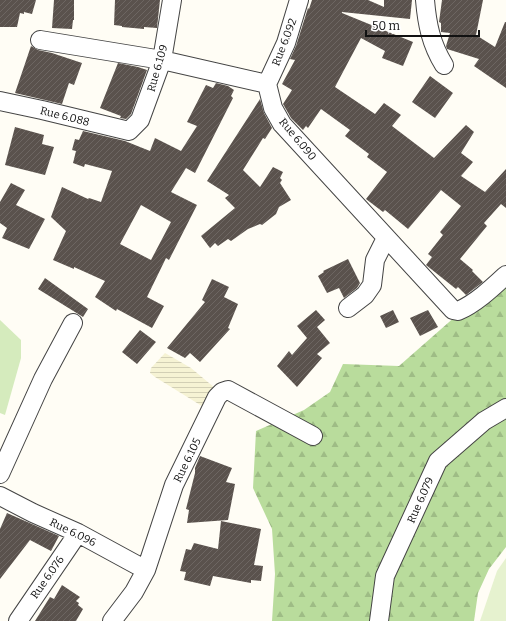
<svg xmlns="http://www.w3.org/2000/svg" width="506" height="621" font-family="Bitter,serif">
  <defs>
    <pattern id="farmland-rules" width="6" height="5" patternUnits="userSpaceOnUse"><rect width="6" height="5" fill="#f6f3d4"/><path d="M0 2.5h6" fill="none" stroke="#d2cfb5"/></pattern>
    <pattern id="forest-firs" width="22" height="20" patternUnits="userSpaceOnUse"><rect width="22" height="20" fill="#b9dc9c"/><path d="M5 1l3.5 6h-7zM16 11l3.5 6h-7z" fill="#9ebc85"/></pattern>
    <pattern id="building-hatch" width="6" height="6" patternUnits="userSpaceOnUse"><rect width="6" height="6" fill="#5a524d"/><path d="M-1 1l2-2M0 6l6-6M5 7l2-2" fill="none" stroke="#6d6662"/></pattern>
  </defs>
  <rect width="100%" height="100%" fill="#fffdf5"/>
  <!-- farmland -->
  <path fill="url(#farmland-rules)" d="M165,353L191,368L215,388L205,408L155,377L150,373L151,368Z"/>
  <!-- grass -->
  <path fill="#d5ebbd" d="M0,320L21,340V358L5,415L0,413Z"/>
  <!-- forest -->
  <path fill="url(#forest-firs)" d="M506,272V547L489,569L478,593L474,621H272L275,574L272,529L253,488L256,431L304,410L330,392L343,364L399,366Z"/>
  <!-- pitch -->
  <path fill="#e6f2cf" d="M506,558V621H480L497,571Z"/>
  <!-- building -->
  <path fill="url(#building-hatch)" fill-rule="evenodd" d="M0,0H36L32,14L24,12V14L20,13L17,27H0Z
    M54,0H74V20H73L72,29L52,28Z
    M115,0H160L157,28L144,27V29L122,27V26L114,25Z
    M312,0H368L384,7V0H412L410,19L342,12V13L413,42L403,66L382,58L385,51L361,38L335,87L375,114L384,103L401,115L392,126L434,158L466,125L474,132L461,153L473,162L461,176L485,192L506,169V208L501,204L484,223L487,226L460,259L473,270L472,271L483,282L466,295L458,287L456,289L426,265L432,257L428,254L443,235L440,232L461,206L441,190L408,229L385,210L383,212L366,199L387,172L367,157L369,154L345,136L350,130L321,109L308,128L306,126L303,130L291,118L283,104L292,90L282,84L295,60L290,59L296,46L308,8L309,9Z
    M442,0H483L476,35L495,47L505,22H506V88L474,66L479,59L447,49L446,46L450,33L441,32V23L439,22Z
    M31,46L38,50L52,53L82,63L74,85L69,83L62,104L15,93Z
    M118,63L138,67L147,70L131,114L126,119L120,118L121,116L100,108Z
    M430,76L453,93L435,118L412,102Z
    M216,83L228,86L234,90L231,96L233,98L195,173L186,168L171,192L197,205L169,260L166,258L147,297L164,306L152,328L117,309L116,311L95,297L105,281L74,267V269L53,260L66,231L51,217L62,187L88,199L89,198L101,202L112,171L85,164L84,167L73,163L76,151L72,150L75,139L79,140L83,131L125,141L150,151L155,138L181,151L197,126L187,122L206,85L213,88ZM141,205L171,222L151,260L120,244Z
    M260,99L264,113L272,128L265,139L263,138L243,170L260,187L273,167L283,172L280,178L282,180L280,183L291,200L279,207L276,214L262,225L260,224L248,229L231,241L228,239L218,246L215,243L210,248L201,236L235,208L225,198L229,195L207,181Z
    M15,127L44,135L42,144L54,147L45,175L5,165Z
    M11,183L25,190L16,205L45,219L29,249L2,238L7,228L0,223V202Z
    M348,259L360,283L357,288L344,298L339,288L327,293L318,276L324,272L323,271Z
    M45,278L88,309L83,317L38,289Z
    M212,279L229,287L224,297L238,304L228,328L230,329L200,362L190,353L185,358L167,348L205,302L202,300Z
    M316,310L325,320L317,327L330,343L317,354L322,358L297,387L277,366L289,351L292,355L307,338L297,326Z
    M393,310L399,322L386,328L380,316Z
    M428,310L438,327L420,336L410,318Z
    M140,330L156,342L137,364L122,352Z
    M200,456L232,468L226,482L235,484L228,520L187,523L189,510L186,509L195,473V468Z
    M7,513L59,536L51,551L30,540L0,579V529Z
    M221,521L261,529L254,565L263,566L261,581L251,580V583L213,576L210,586L184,580L186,572L180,571L186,549L191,550L194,543L218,549Z
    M62,585L80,597L76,601L79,603L78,605L83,609L76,621H35L50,597L54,599Z"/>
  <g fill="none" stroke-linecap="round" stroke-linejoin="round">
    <!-- minor casing -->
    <g stroke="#444" stroke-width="20">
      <path id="minor" d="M425,0C427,24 431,44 444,65
        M40,40L162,60L267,84L273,108L282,124L453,310L458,311C475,304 492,288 506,275
        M267,84L286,43L299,0
        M0,101L42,110L129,131L140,120L162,60L172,0
        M348,308L365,295L372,285L375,260L386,238
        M0,474L43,379L73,323
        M0,496L33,513L78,533L146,570
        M18,621L78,533
        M112,621L134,592L146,570L174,485L217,397L222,392L228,390L313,436
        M379,621L385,576L438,461L484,421L506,408"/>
    </g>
    <!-- minor -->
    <use href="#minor" stroke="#fff" stroke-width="18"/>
  </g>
  <g text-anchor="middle" stroke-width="4" stroke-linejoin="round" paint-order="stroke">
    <!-- street labels -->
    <g font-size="11" fill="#111" stroke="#fff">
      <text transform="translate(284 42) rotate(-69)" y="4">Rue 6.092</text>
      <text transform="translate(157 68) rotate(-74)" y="4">Rue 6.109</text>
      <text transform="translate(65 116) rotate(14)" y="4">Rue 6.088</text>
      <text transform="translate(298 139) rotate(50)" y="4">Rue 6.090</text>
      <text transform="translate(187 460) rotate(-64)" y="4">Rue 6.105</text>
      <text transform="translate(420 500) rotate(-66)" y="4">Rue 6.079</text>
      <text transform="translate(73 532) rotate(26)" y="4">Rue 6.096</text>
      <text transform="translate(47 577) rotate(-55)" y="4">Rue 6.076</text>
    </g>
  </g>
  <!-- scale -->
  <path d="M366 30v6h113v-6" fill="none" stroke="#111111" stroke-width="2"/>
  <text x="372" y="30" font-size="12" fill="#111111" stroke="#ffffff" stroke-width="3" paint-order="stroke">50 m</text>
</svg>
